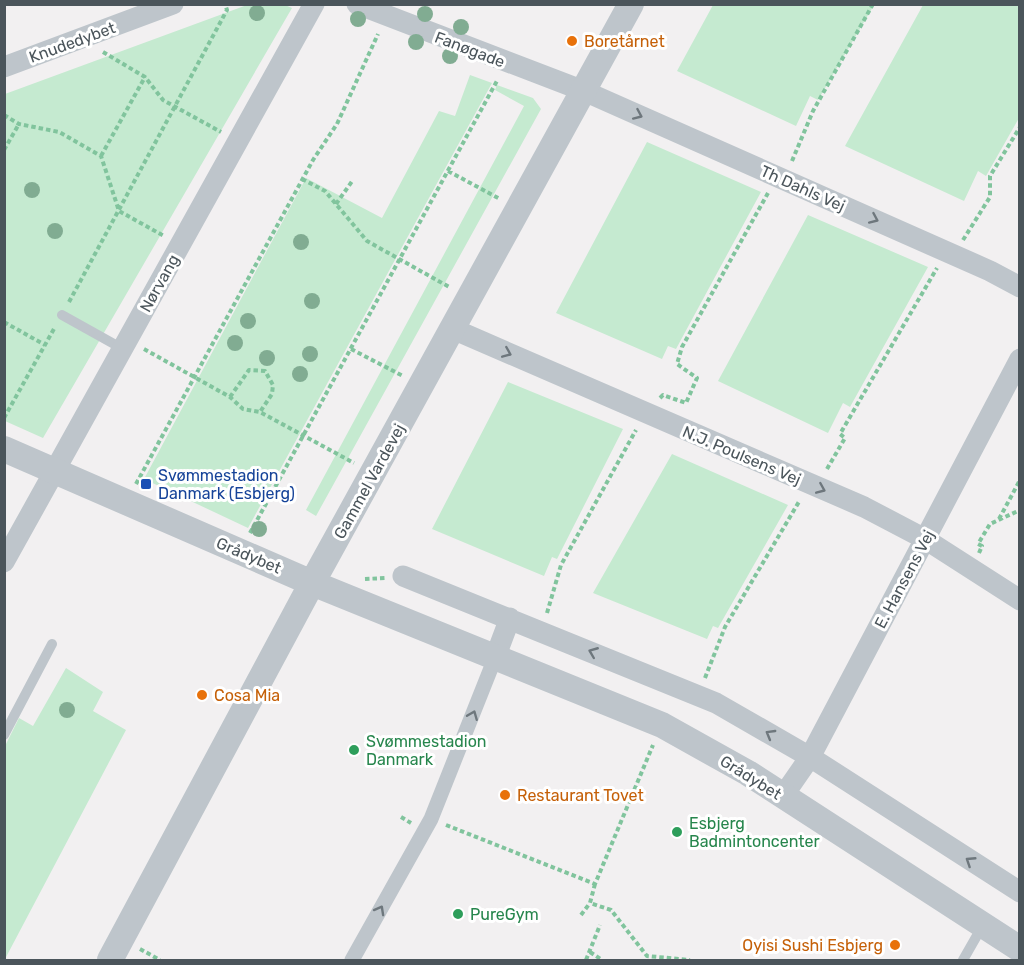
<svg xmlns="http://www.w3.org/2000/svg" width="1024" height="965" font-family="Rubik,sans-serif">
  <rect width="100%" height="100%" fill="#f2f0f1"/>
  <!-- green -->
  <path fill="#c5ead0" d="M247,5H285L292,8L43,438L5,421V94Z
    M713,5V4L874,5L818,100L810,96L796,126L677,71Z
    M923,5H1019V118L986,176L978,171L964,201L845,146Z
    M470,75L492,83L248,528L144,479L306,178L382,218L439,111L455,116Z
    M497,85L533,98L541,109L316,516L306,510L524,106L495,90Z
    M647,142L761,192L676,349L668,346L662,359L556,313Z
    M808,215L928,267L850,407L843,403L828,433L718,381Z
    M508,382L623,429L557,559L552,557L544,576L432,529Z
    M672,454L788,505L718,628L713,626L707,639L593,593Z
    M66,668L103,692L93,711L126,730L5,959V746L19,718L33,726Z"/>
  <g fill="none" stroke-linecap="round" stroke-linejoin="round">
    <!-- path -->
    <path stroke="#81c49d" stroke-width="4" stroke-dasharray="4.5 3" stroke-linecap="butt" d="M103,52L145,77L163,100L221,132
      M4,115L19,124L59,132L101,156L119,211L164,236
      M4,150L19,124
      M101,156L145,77
      M792,161L813,111L873,4
      M448,171L500,199
      M302,179L325,191L367,241L451,288
      M336,204L353,180
      M963,240L990,197V176L1020,127
      M69,302L227,10L225,4
      M4,322L45,345
      M144,349L230,397L243,409L260,412L354,463
      M351,349L403,376
      M230,397L249,370L265,371L273,385L272,394L260,412
      M660,398L663,395L686,403L697,378L677,364L682,347L768,193
      M4,418L55,327
      M827,469L845,438L840,434L937,268
      M136,484L313,160L337,124L378,34
      M999,519L1020,480
      M250,533L498,79
      M979,553L982,546L978,544L990,524L1020,510
      M365,579L385,578
      M547,613L561,565L636,430
      M705,678L725,627L800,500
      M401,817L411,823
      M446,825L595,884L653,745
      M595,884L590,903L611,910L647,956L690,960
      M581,915L590,903
      M140,949L160,960
      M590,952L602,960
      M586,960L600,925"/>
    <!-- service -->
    <path stroke="#bec5cb" stroke-width="10" d="M62,315L123,349
      M4,735L52,644
      M963,960L983,925"/>
    <!-- pedestrian -->
    <path stroke="#bec5cb" stroke-width="15" d="M352,960L431,819L495,658"/>
    <!-- minor -->
    <path stroke="#bec5cb" stroke-width="21" d="M357,4L584,91L990,271L1020,287
      M4,67L173,4
      M453,329L864,507L925,539L1020,600
      M4,562L314,4
      M403,576L716,703L810,757L1020,892
      M495,658L510,618
      M783,796L810,757L1020,359"/>
    <!-- tertiary -->
    <path stroke="#bec5cb" stroke-width="26" d="M4,449L312,583L662,725L748,773L1020,949
      M110,960L312,583L631,4"/>
  </g>
  <!-- trees -->
  <g fill="#81ac92">
    <circle cx="257" cy="13" r="8"/>
    <circle cx="425" cy="14" r="8"/>
    <circle cx="358" cy="19" r="8"/>
    <circle cx="461" cy="27" r="8"/>
    <circle cx="416" cy="42" r="8"/>
    <circle cx="450" cy="56" r="8"/>
    <circle cx="32" cy="190" r="8"/>
    <circle cx="55" cy="231" r="8"/>
    <circle cx="301" cy="242" r="8"/>
    <circle cx="312" cy="301" r="8"/>
    <circle cx="248" cy="321" r="8"/>
    <circle cx="235" cy="343" r="8"/>
    <circle cx="310" cy="354" r="8"/>
    <circle cx="267" cy="358" r="8"/>
    <circle cx="300" cy="374" r="8"/>
    <circle cx="259" cy="529" r="8"/>
    <circle cx="67" cy="710" r="8"/>
  </g>
  <!-- one-way arrows -->
  <defs><path id="oneway-chevron" d="M-2-3.5L2.5 0L-2 3.5" fill="none" stroke-width="1.6" stroke-linecap="round" stroke-linejoin="round" transform="scale(1.5)"/></defs>
  <g stroke="#6e777d">
    <use href="#oneway-chevron" transform="translate(638 115) rotate(24)"/>
    <use href="#oneway-chevron" transform="translate(874 219) rotate(24)"/>
    <use href="#oneway-chevron" transform="translate(507 353) rotate(23)"/>
    <use href="#oneway-chevron" transform="translate(821 489) rotate(23)"/>
    <use href="#oneway-chevron" transform="translate(593 652) rotate(-158)"/>
    <use href="#oneway-chevron" transform="translate(473 715) rotate(-68)"/>
    <use href="#oneway-chevron" transform="translate(770 734) rotate(-150)"/>
    <use href="#oneway-chevron" transform="translate(970 861) rotate(-147)"/>
    <use href="#oneway-chevron" transform="translate(380 910) rotate(-61)"/>
  </g>
  <!-- markers -->
  <g fill="#e8710a" stroke="#fff" stroke-width="2">
    <circle cx="572" cy="41" r="6"/>
    <circle cx="202" cy="695" r="6"/>
    <circle cx="505" cy="795" r="6"/>
    <circle cx="895" cy="945" r="6"/>
  </g>
  <rect fill="#1a4fb4" stroke="#fff" stroke-width="2" x="140" y="478" width="12" height="12" rx="3"/>
  <g fill="#2e9e5b" stroke="#fff" stroke-width="2">
    <circle cx="354" cy="750" r="6"/>
    <circle cx="677" cy="832" r="6"/>
    <circle cx="458" cy="914" r="6"/>
  </g>
  <g text-anchor="middle" stroke-width="6" stroke-linejoin="round" paint-order="stroke">
    <!-- food labels -->
    <g font-size="16" fill="#c56008" stroke="#fff" text-anchor="start">
      <text x="584" y="47">Boretårnet</text>
      <text x="214" y="701">Cosa Mia</text>
      <text x="517" y="801">Restaurant Tovet</text>
      <text x="883" y="951" text-anchor="end">Oyisi Sushi Esbjerg</text>
    </g>
    <!-- street labels -->
    <g font-size="16" fill="#4b555b" stroke="#fff">
      <text transform="translate(72 42) rotate(-20)" y="6">Knudedybet</text>
      <text transform="translate(470 49) rotate(21)" y="6">Fanøgade</text>
      <text transform="translate(803 188) rotate(24)" y="6">Th Dahls Vej</text>
      <text transform="translate(159 283) rotate(-61)" y="6">Nørvang</text>
      <text transform="translate(742 455) rotate(23)" y="6">N.J. Poulsens Vej</text>
      <text transform="translate(369 481) rotate(-61)" y="6">Gammel Vardevej</text>
      <text transform="translate(249 555) rotate(23)" y="6">Grådybet</text>
      <text transform="translate(904 579) rotate(-62)" y="6">E. Hansens Vej</text>
      <text transform="translate(751 777) rotate(32)" y="6">Grådybet</text>
    </g>
    <!-- transit labels -->
    <g font-size="16" fill="#164399" stroke="#fff" text-anchor="start">
      <text x="158" y="481">Svømmestadion<tspan x="158" dy="18">Danmark (Esbjerg)</tspan></text>
    </g>
    <!-- leisure labels -->
    <g font-size="16" fill="#27864d" stroke="#fff" text-anchor="start">
      <text x="366" y="747">Svømmestadion<tspan x="366" dy="18">Danmark</tspan></text>
      <text x="689" y="829">Esbjerg<tspan x="689" dy="18">Badmintoncenter</tspan></text>
      <text x="470" y="920">PureGym</text>
    </g>
  </g>
  <!-- border -->
  <rect width="1024" height="965" fill="none" stroke="#4b555b" stroke-width="12"/>
</svg>
